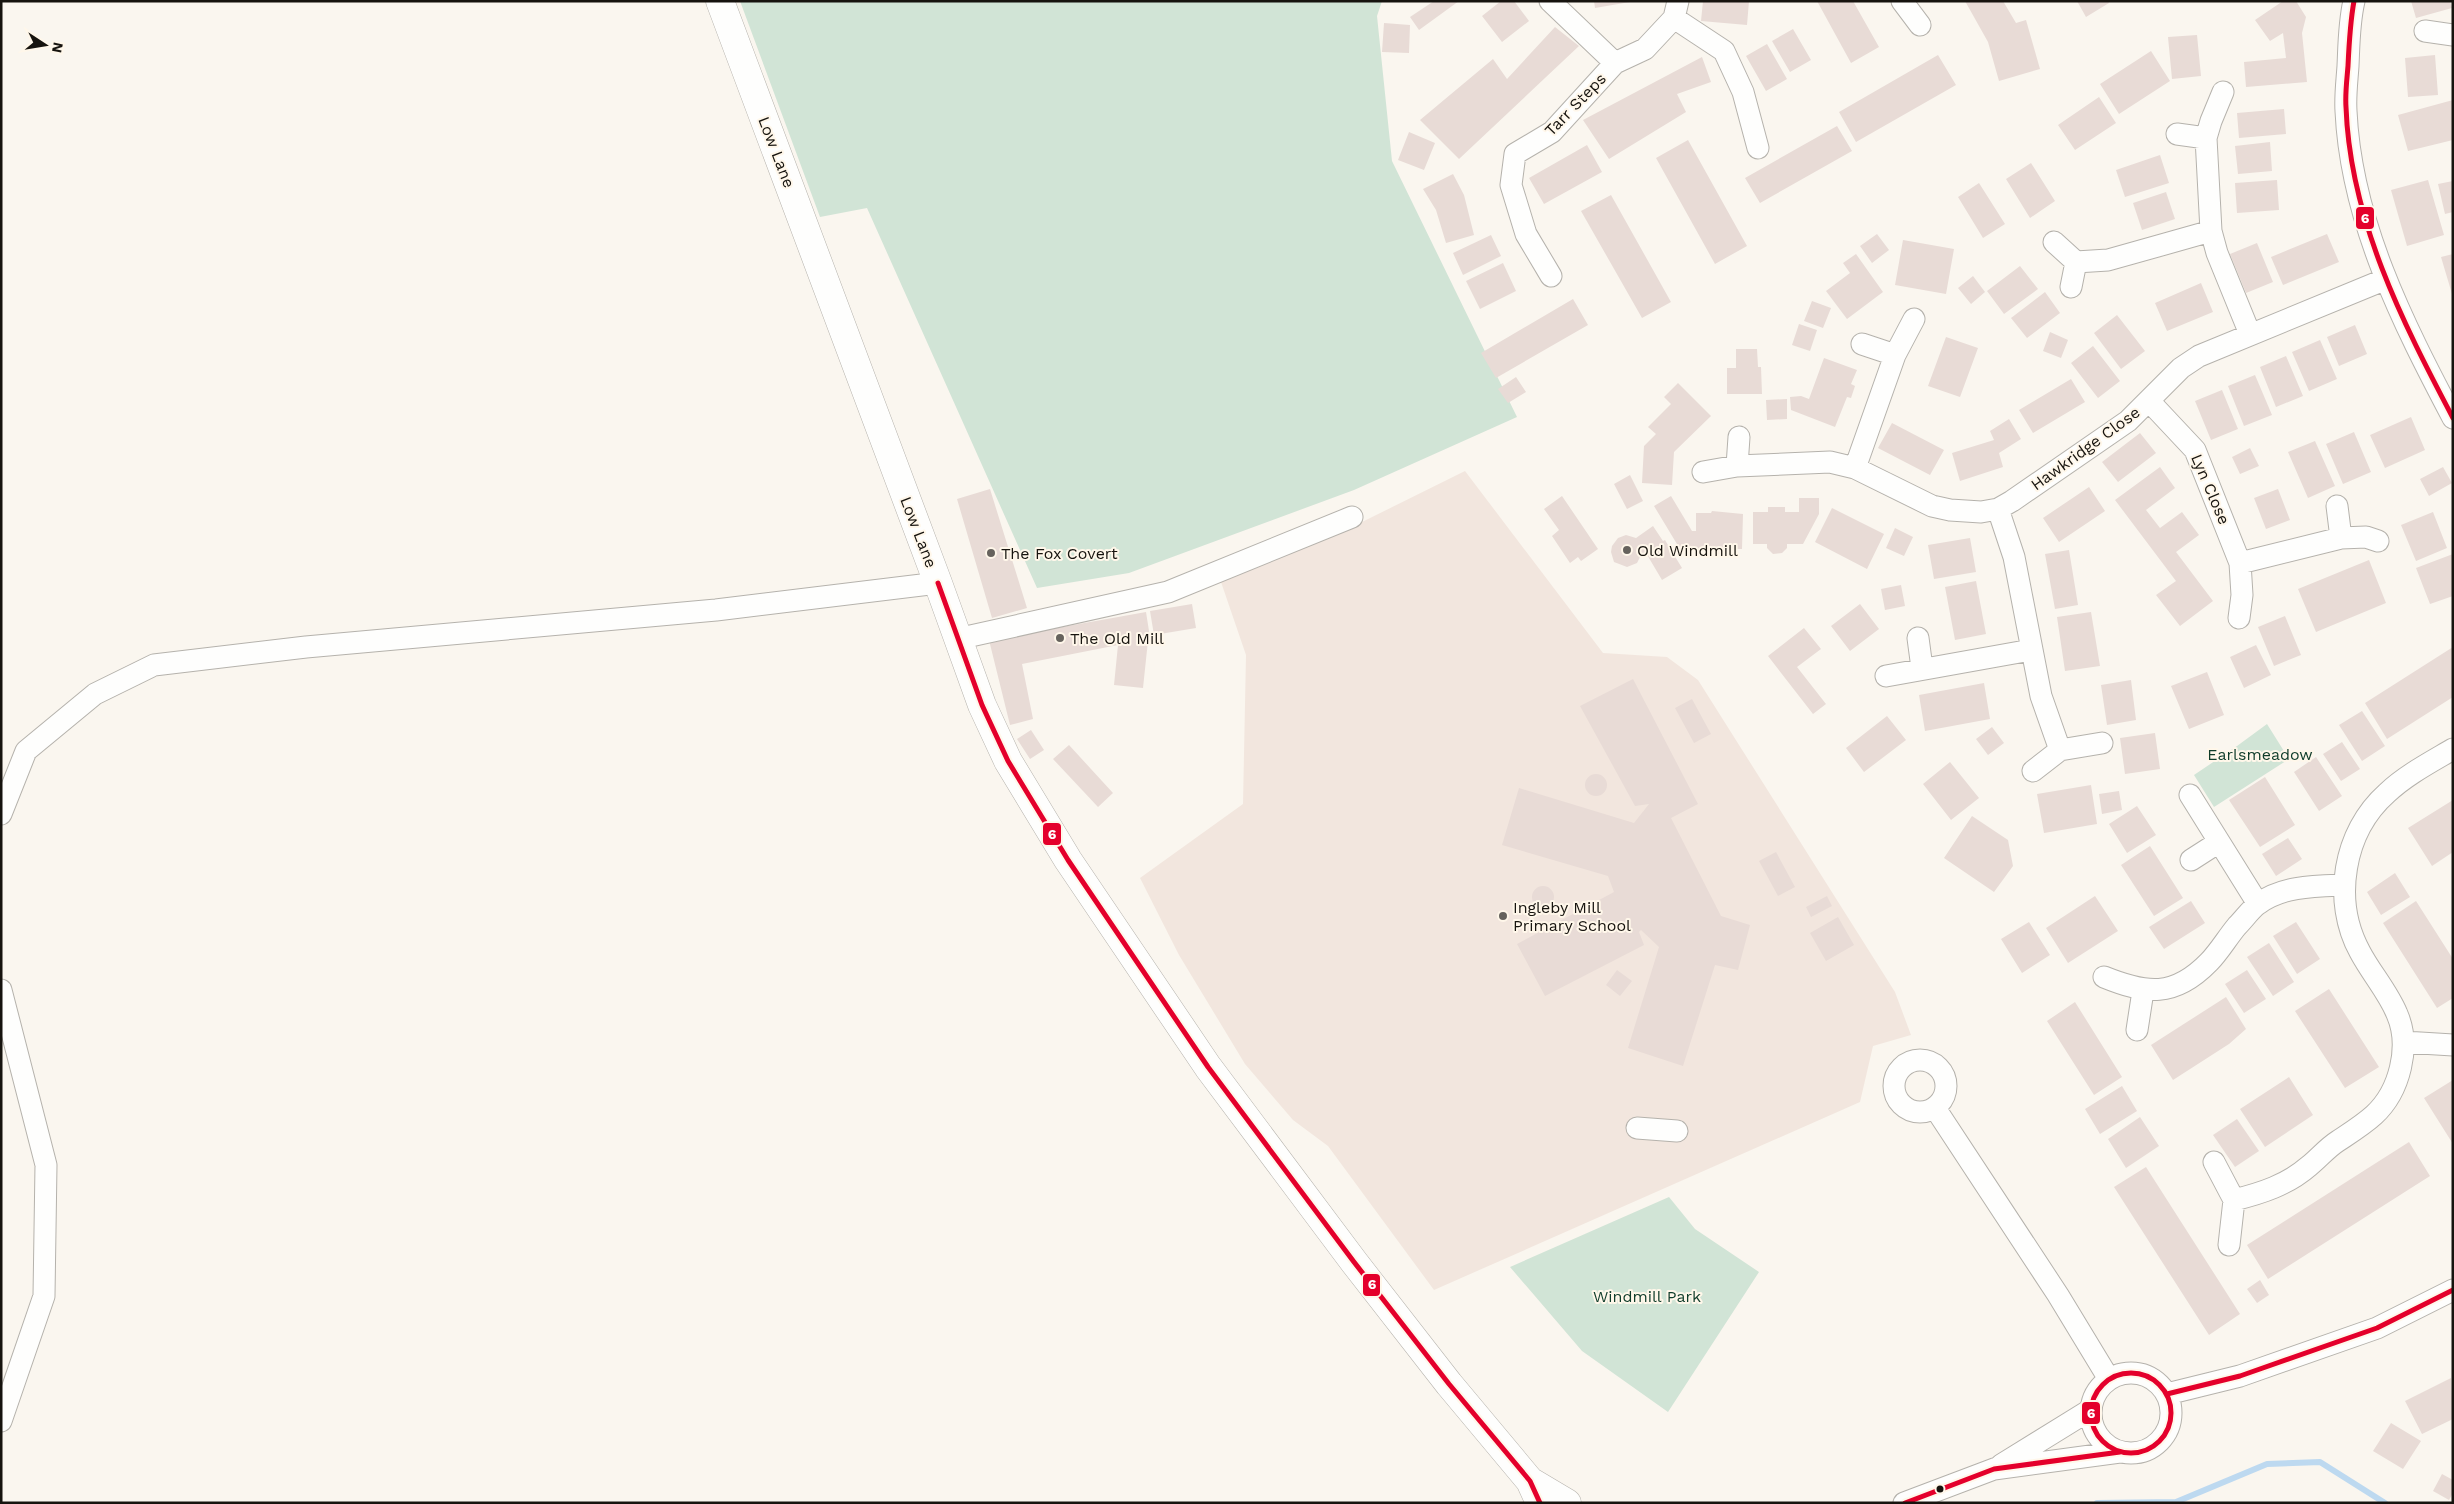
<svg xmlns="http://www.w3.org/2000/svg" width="2454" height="1504" font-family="'Work Sans',sans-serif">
  <rect width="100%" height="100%" fill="#faf6ef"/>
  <!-- education -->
  <path fill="#f2e6de" d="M1465,471L1603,653L1667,657L1698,680L1895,992L1911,1035L1873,1046L1860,1102L1434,1290L1328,1146L1293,1120L1245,1064L1179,955L1140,878L1243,804L1246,655L1221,582L1356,525Z"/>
  <!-- green -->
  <path fill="#d1e4d6" d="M740,1H1382L1377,16L1392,161L1517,417L1354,490L1129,573L1037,588L867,208L820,217Z
    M2267,724L2289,759L2214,807L2194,775L2237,746Z
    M1669,1197L1695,1229L1759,1272L1668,1412L1582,1351L1510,1267Z"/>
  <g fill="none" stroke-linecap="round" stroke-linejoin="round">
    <!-- stream -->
    <path stroke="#bdd9f0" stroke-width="6" d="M2097,1503L2176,1502L2267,1464L2320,1462L2385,1503"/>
  </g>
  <!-- building -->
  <path fill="#e8dbd6" d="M1434,1H1459L1419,30L1410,17Z
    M1501,1H1514L1529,21L1502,42L1482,16Z
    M1594,1H1630V2L1595,8Z
    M1703,1H1749L1747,25L1701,21Z
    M1817,1H1853L1879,47L1851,63Z
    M1965,1H2003L2016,23L2026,20L2040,69L1999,81L1988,42Z
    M2077,1H2108L2109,3L2086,17Z
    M2283,1H2296L2306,17L2302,33L2307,82L2246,87L2244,62L2286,58L2283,33L2270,41L2255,20Z
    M2411,1H2450L2452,8L2416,18Z
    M1384,23L1410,25L1409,53L1382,52Z
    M1555,27L1579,46L1459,159L1420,120L1493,59L1507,79Z
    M1793,29L1811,60L1790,72L1772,41Z
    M2197,35L2201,76L2172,79L2168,37Z
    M1767,44L1787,79L1766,91L1746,56Z
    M2151,51L2170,81L2119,114L2100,84Z
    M1938,55L1956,85L1856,142L1839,112Z
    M2435,55L2438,95L2408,97L2405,58Z
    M1702,57L1711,82L1677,94L1686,112L1609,159L1583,120Z
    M2099,97L2116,123L2075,150L2058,125Z
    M2453,100V140L2408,151L2398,115Z
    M2284,109L2286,134L2239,138L2237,113Z
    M1837,126L1852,151L1760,203L1745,178Z
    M1409,132L1435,143L1424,170L1398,160Z
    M1688,140L1747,246L1715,264L1656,158Z
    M2270,142L2272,171L2238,174L2235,146Z
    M1587,145L1602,172L1544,204L1529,178Z
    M2160,155L2169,183L2125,197L2116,170Z
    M2031,163L2055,201L2030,218L2006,179Z
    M1453,174L1464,195L1474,235L1446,243L1436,210L1423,189Z
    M2277,180L2279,210L2237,213L2235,183Z
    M2428,180L2444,235L2407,246L2391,190Z
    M2453,181V212L2445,214L2438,184Z
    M1979,183L2005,224L1983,238L1958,197Z
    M2166,192L2175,219L2142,230L2133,203Z
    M1611,195L1671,302L1642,318L1581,211Z
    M1877,234L1889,250L1872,263L1860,246Z
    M2327,234L2339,262L2283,285L2271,257Z
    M1491,235L1501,256L1463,275L1453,253Z
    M1903,240L1954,249L1946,294L1895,285Z
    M2257,243L2273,282L2246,293L2230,254Z
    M1856,254L1883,292L1847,319L1826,291L1850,273L1843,263Z
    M2453,254V294H2452L2441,257Z
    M1503,263L1516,291L1480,309L1466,281Z
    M2020,266L2038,289L2004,314L1987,291Z
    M1973,276L1985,292L1971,304L1958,288Z
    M2201,283L2213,312L2167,331L2155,303Z
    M2045,292L2060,313L2027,338L2011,318Z
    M1573,299L1588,325L1496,378L1481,353Z
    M1812,301L1831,308L1823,328L1804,321Z
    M2117,315L2145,351L2121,369L2094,333Z
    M1799,324L1817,330L1810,351L1792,345Z
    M2355,325L2367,354L2339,366L2327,337Z
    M2050,332L2068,340L2061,358L2043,351Z
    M1946,337L1978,348L1960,397L1928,386Z
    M2320,340L2337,379L2309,391L2292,352Z
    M2093,346L2120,381L2098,398L2071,363Z
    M1736,349H1757L1758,367H1761L1762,394H1727V368H1736Z
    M2286,356L2303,396L2276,407L2260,367Z
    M1824,358L1857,370L1851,384L1855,386L1851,398L1847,397L1835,427L1791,410L1790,397L1801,396L1809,399Z
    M2255,375L2272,415L2244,426L2228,386Z
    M1516,377L1526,392L1508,403L1498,389Z
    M2071,379L2085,402L2033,433L2019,410Z
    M1678,383L1711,416L1674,452L1672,485L1642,483L1644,446L1656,434L1648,427L1671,404L1664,397Z
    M2222,390L2238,429L2211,440L2195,401Z
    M1787,399V419L1767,420L1766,400Z
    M2411,417L2425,450L2385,468L2370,435Z
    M2009,419L2021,439L1999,453L2003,467L1960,481L1952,453L1994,440L1990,431Z
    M1892,423L1944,450L1930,475L1878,448Z
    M2354,432L2371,472L2343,484L2326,444Z
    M2140,433L2156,453L2118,482L2102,462Z
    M2315,441L2335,486L2308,498L2288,452Z
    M2250,448L2259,466L2240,474L2232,457Z
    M2160,467L2175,488L2146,510L2160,528L2182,512L2199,535L2176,552L2213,601L2180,626L2156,595L2176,581L2115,500Z
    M2443,467L2452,483L2429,496L2420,479Z
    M1630,475L1643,501L1627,509L1614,484Z
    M2089,487L2105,511L2059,542L2043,518Z
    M990,489L1027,608L992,618L957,499Z
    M2278,489L2290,520L2266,529L2254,498Z
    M1562,496L1598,549L1581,561L1578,557L1570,563L1552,536L1559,530L1544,509Z
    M1671,496L1692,531H1696V513H1711L1712,511L1743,514L1742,549H1730L1724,554H1717L1709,549H1680L1654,506Z
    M1799,498H1819V514L1803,544H1787V548L1782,553L1773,554L1767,548V544H1753V512H1768V507H1785V512H1799Z
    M1832,508L1884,534L1867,569L1815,542Z
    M2433,512L2447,548L2416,561L2401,525Z
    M1653,526L1663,541L1665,540L1682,568L1662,580L1646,553H1642L1637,563L1627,567L1614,562L1611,552L1612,546L1618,538L1626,535L1636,538Z
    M1895,528L1913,537L1904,556L1886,548Z
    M1970,538L1976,572L1934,579L1928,545Z
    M2069,550L2078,605L2055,609L2045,554Z
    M2453,554V596L2430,604L2416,568Z
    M2369,560L2386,603L2316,632L2298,589Z
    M1976,581L1986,634L1955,640L1945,587Z
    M1901,585L1905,606L1885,610L1881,589Z
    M1192,604L1196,628L1154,635L1150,611Z
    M1860,604L1879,629L1850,651L1831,626Z
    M1146,612L1149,631L1143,688L1114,685L1118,645L1022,664L1033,719L1010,725L989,640Z
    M2091,612L2100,666L2065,671L2057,617Z
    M2285,616L2301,655L2274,666L2258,627Z
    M1804,628L1821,649L1797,667L1826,704L1813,714L1768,656Z
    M2256,645L2271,675L2244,688L2230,657Z
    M2453,647V697L2387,739L2365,703Z
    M2207,672L2224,715L2189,729L2171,686Z
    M1633,679L1698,804L1671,818L1721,916L1750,925L1738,970L1715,965L1683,1066L1628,1048L1659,947L1641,930L1639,932L1644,945L1545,996L1517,944L1614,892L1608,876L1502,845L1519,788L1634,823L1649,804L1635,806L1580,706Z
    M2131,680L2136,720L2107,725L2101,685Z
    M1984,683L1990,719L1925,731L1919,695Z
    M1692,699L1711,734L1694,743L1675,708Z
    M2362,711L2385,746L2362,761L2339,725Z
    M1887,716L1906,740L1864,772L1846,748Z
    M1992,727L2004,743L1988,755L1976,739Z
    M1031,730L1044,750L1030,759L1017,739Z
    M2155,733L2160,769L2125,774L2120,738Z
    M2342,742L2360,769L2341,781L2323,754Z
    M1069,745L1113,793L1098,807L1053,759Z
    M2316,757L2342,796L2319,811L2294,772Z
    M1950,762L1979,798L1951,820L1923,784Z
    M1585 785a11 11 0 1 1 22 0a11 11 0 1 1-22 0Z
    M2265,777L2295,825L2260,847L2229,800Z
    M2091,785L2097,824L2044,833L2037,794Z
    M2119,791L2122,810L2102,814L2099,794Z
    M2453,800V852L2432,866L2408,828Z
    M2137,806L2156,835L2127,853L2109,824Z
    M1972,816L2008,840L2013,866L1994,892L1944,858Z
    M2288,838L2302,859L2276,876L2262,854Z
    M2150,846L2183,898L2154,916L2121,865Z
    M1776,852L1795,887L1778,896L1759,861Z
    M2395,873L2410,897L2381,915L2367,892Z
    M1532 897a11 11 0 1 1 22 0a11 11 0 1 1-22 0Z
    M1827,896L1832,906L1811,917L1806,907Z
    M2095,896L2118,931L2068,963L2046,928Z
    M2191,901L2205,923L2164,949L2149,927Z
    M2416,901L2453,959V998L2437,1008L2383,923Z
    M1838,917L1854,945L1826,961L1810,933Z
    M2029,922L2050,955L2022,973L2001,939Z
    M2296,922L2320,959L2297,974L2273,936Z
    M2269,943L2294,982L2273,996L2247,957Z
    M1617,970L1632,981L1620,996L1606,985Z
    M2247,970L2266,999L2244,1013L2225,984Z
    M2329,989L2379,1067L2345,1088L2295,1011Z
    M2226,997L2246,1029L2229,1044L2173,1080L2151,1045Z
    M2075,1002L2122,1077L2094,1095L2047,1021Z
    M2289,1077L2313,1115L2265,1147L2240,1109Z
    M2453,1080V1144L2424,1098Z
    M2122,1086L2137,1111L2100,1134L2085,1109Z
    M2140,1117L2159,1146L2126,1168L2108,1139Z
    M2237,1119L2259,1151L2235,1167L2213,1135Z
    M2409,1142L2430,1176L2268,1279L2247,1245Z
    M2146,1167L2240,1314L2209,1335L2114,1187Z
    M2260,1280L2269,1295L2257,1303L2247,1289Z
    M2451,1378L2453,1419L2422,1434L2405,1401Z
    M2391,1423L2421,1441L2403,1469L2373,1451Z
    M2442,1474L2453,1480V1493L2449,1500L2433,1491Z"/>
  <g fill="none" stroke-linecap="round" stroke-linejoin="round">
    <!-- minor casing -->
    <g stroke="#b5b2ac" stroke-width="23">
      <path id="minor" d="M1550,1L1615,63
        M1902,1L1920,25
        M2354,1C2349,22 2349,44 2348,66C2347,81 2345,96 2346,111C2351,221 2403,323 2453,418
        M1674,18L1724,51L1743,92L1758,148
        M2425,31L2453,35
        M2223,92L2211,121L2206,138L2211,231L2217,253L2250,334
        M2177,134L2206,138
        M2054,242L2076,262L2108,260L2211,231
        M1551,276L1526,234L1511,185L1515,154L1552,132L1615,63L1645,49L1674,18L1678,1
        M2071,287L2076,262
        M1862,344L1895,355
        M2149,401L2195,450L2240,563L2341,538L2366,537L2378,541
        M1737,466L1739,437
        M1855,468L1895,355L1914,319
        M1703,472L1737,466L1830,462L1855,468L1932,506L1950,510L1981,512L1998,509L2012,501L2128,421L2181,368L2199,356L2386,279
        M2337,506L2341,538
        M1998,509L2014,557L2041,696L2060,750L2033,771
        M2239,618L2242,595L2240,563
        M1918,638L1922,668
        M957,639L1168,592L1352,517
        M1886,676L2031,650
        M2060,750L2102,743
        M2190,795L2258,904
        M1,814L26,751L95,694L154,665L306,647L716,610L938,583
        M2191,860L2219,842
        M2104,977C2146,994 2174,998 2209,962C2219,952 2227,938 2237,926C2244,919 2251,909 2258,904C2282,886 2315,886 2343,885
        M1,990L46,1165L44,1296L1,1421
        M2137,1030L2143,991
        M2404,1042L2453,1045
        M1894 1086a26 26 0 1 1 52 0a26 26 0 1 1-52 0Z
        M1935,1108L2058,1295L2109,1379
        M1637,1128L1677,1131
        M2214,1162L2234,1200C2262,1193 2287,1185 2309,1166C2319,1158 2327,1148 2338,1141C2350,1133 2363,1125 2374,1115C2400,1091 2411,1046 2397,1014C2388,992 2371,973 2360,952C2332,901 2343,832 2387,793C2406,775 2431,762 2453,749
        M2229,1245L2234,1200
        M2091 1413a40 40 0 1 1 80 0a40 40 0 1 1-80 0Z
        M2167,1394L2240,1376L2377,1328L2453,1290
        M2001,1465L2090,1410
        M1904,1503L1994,1469L2120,1452"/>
    </g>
    <!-- major casing -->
    <g stroke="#b5b2ac" stroke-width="29">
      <path id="major" d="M720,1L938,583L982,705L1008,761L1068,860L1208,1067L1354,1262L1449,1384L1530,1481L1540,1503
        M1530,1481L1567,1503"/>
    </g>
    <!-- minor -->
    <use href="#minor" stroke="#fefefd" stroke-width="21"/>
    <!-- major -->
    <use href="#major" stroke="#fefefd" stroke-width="28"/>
    <!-- bus-1 casing -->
    <g stroke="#fff7ea" stroke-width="9">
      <path id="bus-1" d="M2354,1C2350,23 2349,44 2348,66C2347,79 2345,93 2346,107C2350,219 2402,321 2453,418
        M938,583L982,705L1008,761L1068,860L1208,1067L1354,1262L1449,1384L1530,1481L1540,1503
        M2091 1413a40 40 0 1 1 80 0a40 40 0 1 1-80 0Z
        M2167,1394L2240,1376L2377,1328L2453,1290
        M1905,1503L1994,1469L2120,1452"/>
    </g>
    <!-- bus-1 -->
    <use href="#bus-1" stroke="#e4002b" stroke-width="5"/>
  </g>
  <!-- markers -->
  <g fill="#66625d" stroke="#fff7ea" stroke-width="2">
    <circle cx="1627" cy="550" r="5"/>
    <circle cx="991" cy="553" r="5"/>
    <circle cx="1060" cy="638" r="5"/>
    <circle cx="1503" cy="916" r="5"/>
  </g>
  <circle fill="#16130e" stroke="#fff7ea" stroke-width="2" cx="1940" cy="1489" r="4.5"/>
  <g text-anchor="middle" stroke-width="4" stroke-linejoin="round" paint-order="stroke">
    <!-- street labels -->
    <g font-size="16" fill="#16130e" stroke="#fff7ea">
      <text transform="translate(1575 104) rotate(-46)" y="6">Tarr Steps</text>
      <text transform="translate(777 152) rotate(69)" y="6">Low Lane</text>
      <text transform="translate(2085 448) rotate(-36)" y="6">Hawkridge Close</text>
      <text transform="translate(2211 489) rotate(67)" y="6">Lyn Close</text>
      <text transform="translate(919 532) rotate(69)" y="6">Low Lane</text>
    </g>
    <!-- poi labels -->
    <g font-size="16" fill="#16130e" stroke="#fff7ea" text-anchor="start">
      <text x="1637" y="556">Old Windmill</text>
      <text x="1001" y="559">The Fox Covert</text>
      <text x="1070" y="644">The Old Mill</text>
      <text x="1513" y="913">Ingleby Mill<tspan x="1513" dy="18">Primary School</tspan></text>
    </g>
    <!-- park labels -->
    <g font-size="16" fill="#0f3c2a" stroke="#fff7ea">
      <text x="2260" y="760">Earlsmeadow</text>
      <text x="1647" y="1302">Windmill Park</text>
    </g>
  </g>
  <g stroke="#fff7ea" stroke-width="2">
    <rect x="2355" y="206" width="20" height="24" rx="5" fill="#e4002b"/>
    <rect x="1042" y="822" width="20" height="24" rx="5" fill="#e4002b"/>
    <rect x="1362" y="1273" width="19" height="24" rx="5" fill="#e4002b"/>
    <rect x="2081" y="1401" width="20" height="24" rx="5" fill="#e4002b"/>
  </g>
  <g font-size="14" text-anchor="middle" font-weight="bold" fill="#fff">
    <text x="2365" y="223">6</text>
    <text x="1052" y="839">6</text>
    <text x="1372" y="1289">6</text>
    <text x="2091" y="1418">6</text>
  </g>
  <!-- border -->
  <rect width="2454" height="1504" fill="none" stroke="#16130e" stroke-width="5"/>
  <!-- north arrow -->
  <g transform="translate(45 45) rotate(102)" stroke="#fff7ea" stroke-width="4" paint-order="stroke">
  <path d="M0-4L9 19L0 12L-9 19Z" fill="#16130e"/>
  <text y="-8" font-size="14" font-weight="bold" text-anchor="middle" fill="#16130e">N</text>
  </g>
</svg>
